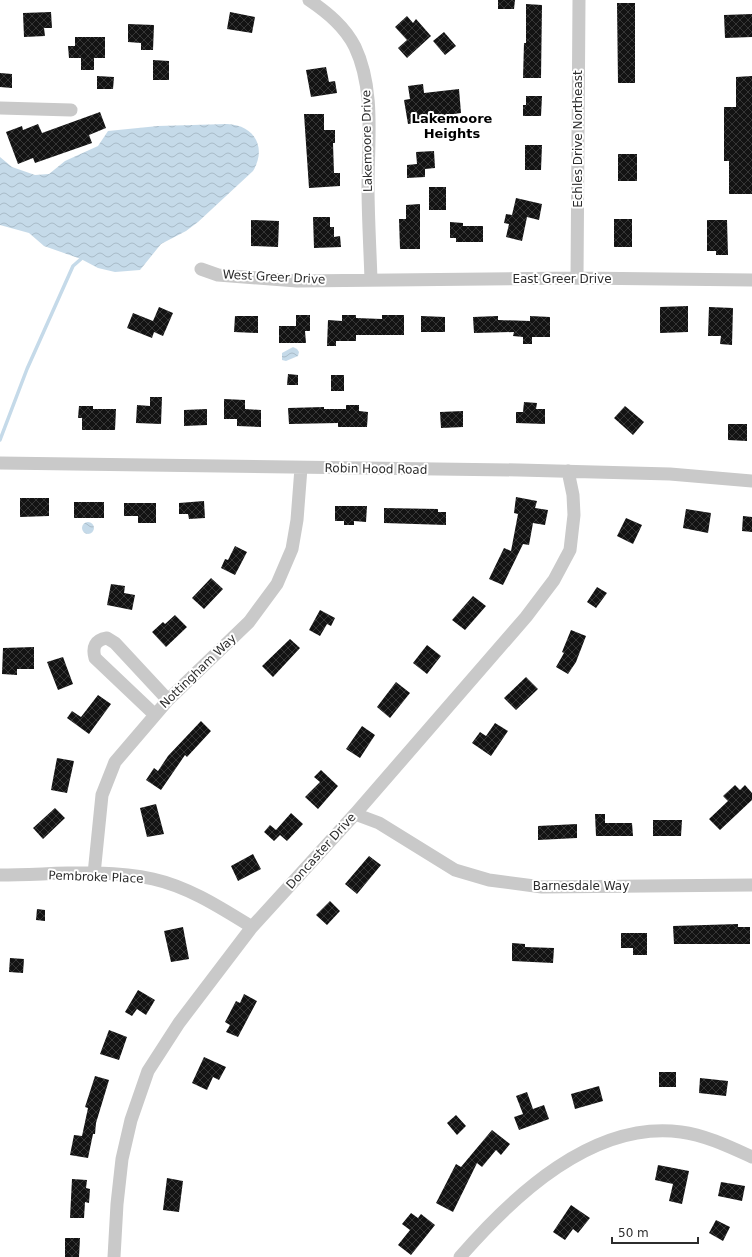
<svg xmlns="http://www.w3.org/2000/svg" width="752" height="1257" font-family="'DejaVu Sans',sans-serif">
  <defs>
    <pattern id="water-waves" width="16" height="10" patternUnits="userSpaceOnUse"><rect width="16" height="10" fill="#c5dae9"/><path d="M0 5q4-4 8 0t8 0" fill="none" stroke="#a9bbc8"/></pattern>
    <pattern id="building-cross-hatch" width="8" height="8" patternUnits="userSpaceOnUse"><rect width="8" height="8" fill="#131313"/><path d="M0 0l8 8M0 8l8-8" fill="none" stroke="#363636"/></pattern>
  </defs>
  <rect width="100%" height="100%" fill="#fff"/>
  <!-- water -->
  <path fill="url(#water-waves)" d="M227,124C255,125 267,148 253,171L198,222L186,231L161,244L140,270L115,272L98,268L81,259L44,246L29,233L0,225V157L12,167L35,175L49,174L65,161L98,146L108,131L158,126Z
    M293,347L297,349L299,352L298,356L286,361L282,360V353Z
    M82 528a6 6 0 1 1 12 0a6 6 0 1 1-12 0Z"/>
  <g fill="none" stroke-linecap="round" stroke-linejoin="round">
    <!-- stream -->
    <path stroke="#c5dae9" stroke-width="3.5" d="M0,440L27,369L73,266L81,259"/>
  </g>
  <!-- building -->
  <path fill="url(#building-cross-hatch)" d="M498,0H515L514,9H498Z
    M617,3H635V83H618Z
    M526,4L542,5L541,78H523L524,43H526Z
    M51,12L52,28H44L45,36L24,37L23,13Z
    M230,12L255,17L252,33L227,29Z
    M752,14V37L725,38L724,15Z
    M407,16L413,23L416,19L431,36L407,58L398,48L407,40L395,27Z
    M128,24L154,25L153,50H141V43L128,42Z
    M444,32L456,46L445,55L433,41Z
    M75,37H105V58H94V70H81V58H69L68,46H75Z
    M153,60L169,61V80H153Z
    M326,67L329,82L335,81L337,93L311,97L306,70Z
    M0,73L12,74V88L0,87Z
    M97,76L114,77L113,89H97Z
    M752,76V194H729V161H724V107H736V77Z
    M423,84L424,93L459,89L461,113L440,116V119L408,124L404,100L410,99L408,86Z
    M526,96H542L541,116H523V105H526Z
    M100,112L106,128L89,135L92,143L35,163L33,158L18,164L6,132L22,126L23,130L38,124L42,133Z
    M304,114H324V130H335V143H333L334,173H340V186L309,188Z
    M525,145H542L541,170H525Z
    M434,151L435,168L425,169V177L407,178V165L417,164L416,152Z
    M618,154H637V181H618Z
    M429,187H446V210H429Z
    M516,198L542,204L539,220L527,217L522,241L506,237L509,224L504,223L506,214L512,215Z
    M420,204V249H400L399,219H406V205Z
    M313,217H330V227H334V237L340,236L341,247L314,248Z
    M614,219H632V247H614Z
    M251,220L279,221L278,247L251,246Z
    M707,220H727L728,255H716V251H707Z
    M450,222L463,223V226H483V242H456V238H450Z
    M688,306V332L660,333V307Z
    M159,307L173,313L163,336L154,332L152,338L127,328L133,313L153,321Z
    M709,307L733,308L732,345L720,344L721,336H708Z
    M296,315H310V331H305L306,343H279V326H296Z
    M342,315H356V318L382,319V315H404V335H356V341H336V346H327L328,320L342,321Z
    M235,316H258V333L234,332Z
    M421,316L445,317V332H421Z
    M498,316V320L530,321V316L550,317V337H532V344H523V337L513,336L514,332L474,333L473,317Z
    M288,374L298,375V385H287Z
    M331,375H344V391H331Z
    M150,397H162L161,424L136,423L137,405L150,406Z
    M224,399L245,400V409L261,410V427L237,426V419H224Z
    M524,402L537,403L536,409H545V424L516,423V412H523Z
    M346,405H359V411L368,412L367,427H338V423L289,424L288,408L324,407V409H346Z
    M79,406H93V409H116L115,430H82V418H78Z
    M625,406L644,422L633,435L614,418Z
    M207,409V425L184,426V410Z
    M463,411V427L441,428L440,412Z
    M728,424H747V441L728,440Z
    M516,497L537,501L535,508L548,510L545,525L533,523L529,545L523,544L503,585L489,579L504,548L511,551L518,514L514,513Z
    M20,498H49V516L20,517Z
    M204,501L205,518L189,519L188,514H179V503Z
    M74,502H104V518H74Z
    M124,503H156V523H138V516H124Z
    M335,506H367L366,522L354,521V525H344V521H335Z
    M384,508L438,509V512H446V525L384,523Z
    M686,509L711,513L708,533L683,528Z
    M743,516L752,517V532L742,531Z
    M626,518L642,525L633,544L617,536Z
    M235,546L247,552L235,575L221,568L225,559L228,560Z
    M211,578L223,589L204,609L192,598Z
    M111,584L125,586L124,593L135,595L132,610L107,605Z
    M597,587L607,593L596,608L587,602Z
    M473,596L486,606L465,630L452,620Z
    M320,610L335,618L331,626L327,624L320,636L309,630Z
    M175,615L187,627L166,647L152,632L163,622L165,624Z
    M571,630L586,636L576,662L568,674L556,667L564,653L562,652Z
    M290,639L300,648L273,677L262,666Z
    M427,645L441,656L427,674L413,663Z
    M34,647V669H17V675L2,674L3,648Z
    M63,657L73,684L58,690L47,662Z
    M526,677L538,689L516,710L504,698Z
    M396,682L410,693L390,718L377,707Z
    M98,695L111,704L89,734L67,718L72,711L81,717Z
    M201,721L211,731L187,757L185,755L161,790L146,780L154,768L158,771L168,756Z
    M495,723L508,731L491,756L472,743L480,732L486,736Z
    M362,726L375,735L360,758L346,749Z
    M57,758L74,761L67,793L51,790Z
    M321,770L338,786L318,809L305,797L320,782L314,777Z
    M735,785L740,790L745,785L752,793V800L720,830L709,819L728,801L723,796Z
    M156,804L164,834L147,837L140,808Z
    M55,808L65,818L43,839L33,828Z
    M291,813L303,824L287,841L280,835L274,841L264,832L270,825L276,830Z
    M595,814H605V823H632L633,836H596Z
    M653,820H682L681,836H653Z
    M577,824V838L538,840V826Z
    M253,854L261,869L238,881L231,866Z
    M369,856L381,865L357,894L345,884Z
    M330,901L340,911L327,925L316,915Z
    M37,909L45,910V921L36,920Z
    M738,924V927H750V944H674L673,926Z
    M183,927L189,959L171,962L164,931Z
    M621,933H647V955H633V948H621Z
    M512,943L525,944V947L554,948L553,963L512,961Z
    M10,958L24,959L23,973L9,972Z
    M138,990L155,1000L146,1015L137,1009L132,1016L125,1012Z
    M244,994L257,1001L238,1037L226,1032L230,1025L225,1022L236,1001L240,1003Z
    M109,1030L127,1037L119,1060L100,1054Z
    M204,1057L226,1067L219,1080L213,1077L207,1090L192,1083Z
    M659,1072H676V1087H659Z
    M95,1076L109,1080L96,1123L95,1134H93L88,1158L70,1155L74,1135L82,1136L88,1108L85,1107Z
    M700,1078L728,1081L726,1096L699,1093Z
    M599,1086L603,1101L575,1109L571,1094Z
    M527,1092L533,1109L544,1105L549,1119L519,1130L514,1117L523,1114L516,1096Z
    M456,1115L466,1126L457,1135L447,1123Z
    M492,1130L510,1144L501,1155L496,1150L482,1167L477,1163L453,1212L436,1203L456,1164L461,1167Z
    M658,1165L689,1171L682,1204L669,1201L673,1184L655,1180Z
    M167,1178L183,1181L179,1212L163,1210Z
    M72,1179L87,1180L86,1188L90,1189L89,1203L85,1202L84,1218H70Z
    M721,1182L745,1186L742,1201L718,1196Z
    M571,1205L590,1218L578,1233L573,1229L565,1240L553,1232Z
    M411,1213L418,1218L421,1214L435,1225L411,1255L398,1245L410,1230L402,1224Z
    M716,1220L730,1227L723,1241L709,1233Z
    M65,1238H80L79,1257H65Z"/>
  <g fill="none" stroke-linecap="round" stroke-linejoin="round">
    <!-- street -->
    <path stroke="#c9c9c9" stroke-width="13" d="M309,0C328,13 345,27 355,47C375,89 368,141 368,185C368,217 370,248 371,280
      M0,108L71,110
      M201,269L218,275L297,281L577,278L752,280
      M577,278L579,0
      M0,463L519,470L670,474L752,481
      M154,714L95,658C92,647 95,640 107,638L115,643L168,700
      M355,814L379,823L455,870L489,880L542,887L752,885
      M94,874L102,795L115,762L168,700L249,622L277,584L292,549L297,520L301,468
      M0,875C50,875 104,868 153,879C189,887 221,908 252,927
      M114,1257L117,1204L122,1159L131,1120L148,1071L179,1023L252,927L355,814L526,617L554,580L570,550L574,515L573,495L568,471
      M460,1257C513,1196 593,1120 681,1132C705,1135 730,1147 752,1157"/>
  </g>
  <g text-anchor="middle" stroke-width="4" stroke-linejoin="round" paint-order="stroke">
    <!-- street labels -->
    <g font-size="12" fill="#2c2c2c" stroke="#fff">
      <text transform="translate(578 139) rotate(-90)" y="4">Echles Drive Northeast</text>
      <text transform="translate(367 141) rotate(-91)" y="4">Lakemoore Drive</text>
      <text transform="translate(274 277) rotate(3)" y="4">West Greer Drive</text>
      <text x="562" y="283">East Greer Drive</text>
      <text transform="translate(376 469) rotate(1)" y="4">Robin Hood Road</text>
      <text transform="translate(198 671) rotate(-44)" y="4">Nottingham Way</text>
      <text transform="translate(321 851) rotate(-48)" y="4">Doncaster Drive</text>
      <text transform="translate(96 877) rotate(2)" y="4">Pembroke Place</text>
      <text x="581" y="890">Barnesdale Way</text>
    </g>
    <!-- neighbourhood labels -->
    <g font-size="13" font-weight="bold" fill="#000" stroke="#fff">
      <text x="452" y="123">Lakemoore<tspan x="452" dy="15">Heights</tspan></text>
    </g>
  </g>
  <!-- scale -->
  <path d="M612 1237v6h86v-6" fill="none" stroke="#2c2c2c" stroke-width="2"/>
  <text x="618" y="1237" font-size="12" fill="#2c2c2c" stroke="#ffffff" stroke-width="3" paint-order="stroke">50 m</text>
</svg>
